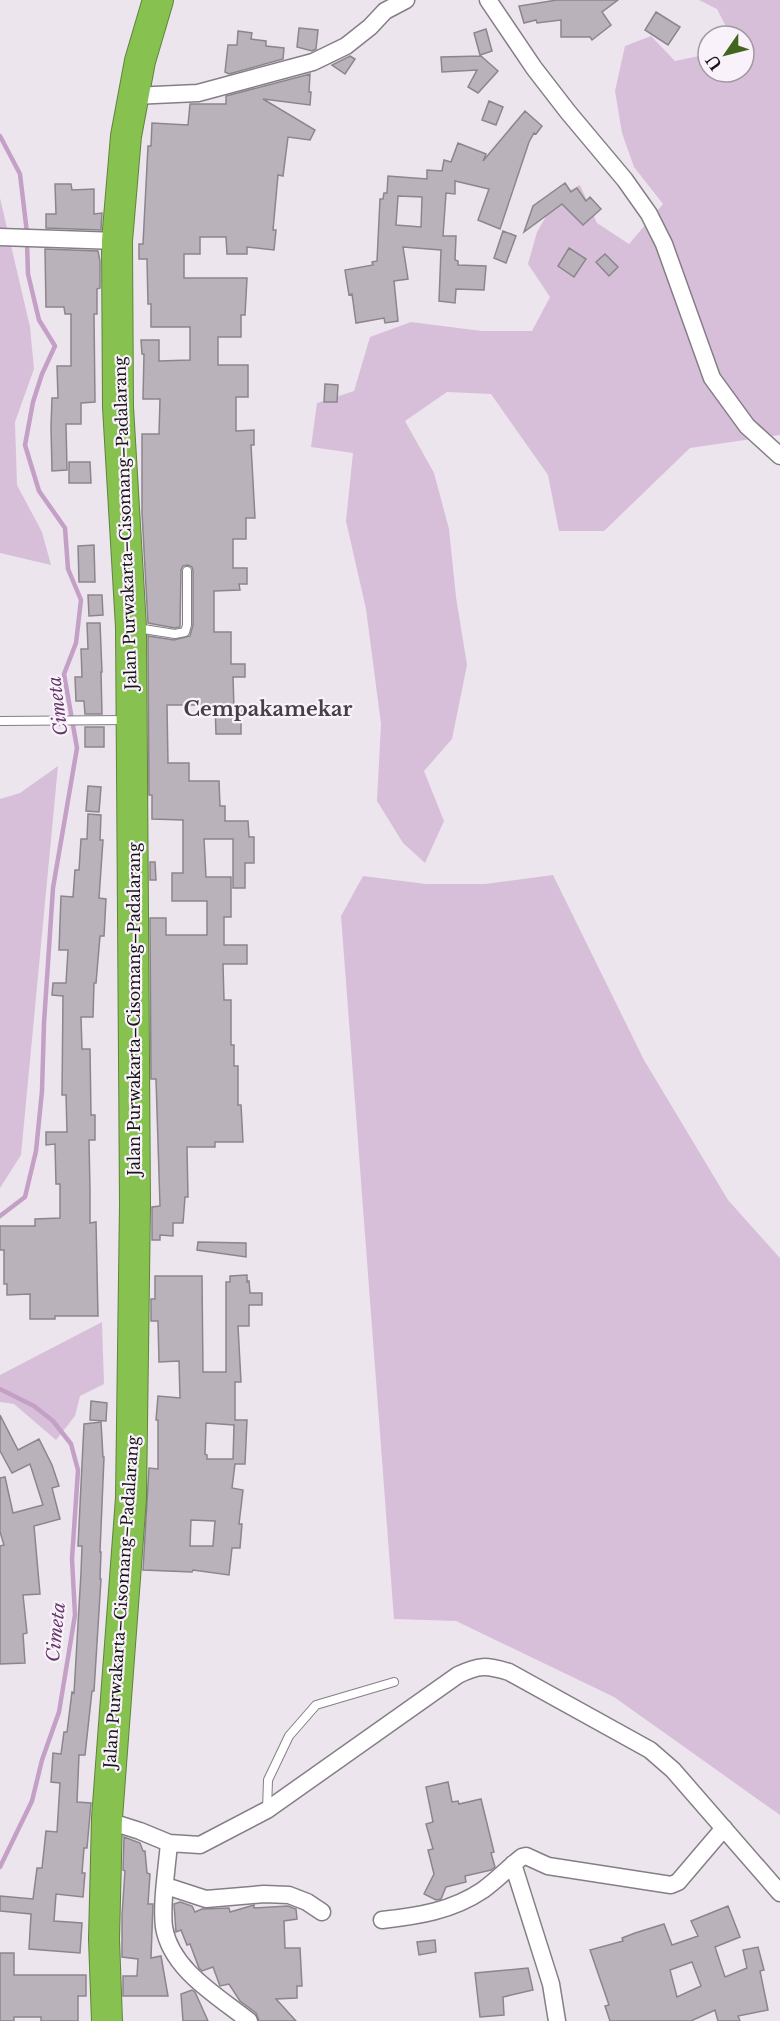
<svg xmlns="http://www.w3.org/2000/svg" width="780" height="2021" font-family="'Libre Baskerville',serif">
  <rect width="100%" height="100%" fill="#ede5ee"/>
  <!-- green -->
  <path fill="#d7bfd9" d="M699,0H780V435L690,448L604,531H559L548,475L491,394L447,392L405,421L434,473L449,529L456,597L467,665L452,739L424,771L444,821L425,863L403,843L377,801L381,724L366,609L346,521L353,453L311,447L317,403L354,391L370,337L411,322L482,331H532L550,297L528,264L537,232L558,196L580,185L597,223L629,244L663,204L634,167L622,133L615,91L625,46L651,36L675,61L708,54V72H744V36H731L717,9Z
    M0,198L30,327L34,369L15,422L17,485L42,532L51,565L0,553Z
    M58,766L21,1155L0,1188V799L20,793Z
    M553,875L644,1060L728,1200L780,1258V1815L614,1697L456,1621L394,1619L341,916L363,876L426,884H485Z
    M102,1322L104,1384L80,1396L75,1416L56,1440L14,1404L0,1402V1375Z"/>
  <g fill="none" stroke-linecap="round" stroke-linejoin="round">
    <!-- stream -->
    <path stroke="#c4a0c7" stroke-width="4.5" d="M0,136L20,174L27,233
      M0,1216L25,1197L36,1151L42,1091L44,1023L53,888L77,748L64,674L76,643L81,600L68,569L65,528L39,491L25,445L33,402L42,374L55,346L39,320L28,274L27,242
      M0,1389L34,1406L53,1421L71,1444L78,1470L72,1559L75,1615L59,1712L42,1760L32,1801L0,1867"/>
  </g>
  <!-- building -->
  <path fill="#bab2bb" stroke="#8c858d" stroke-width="1.5" fill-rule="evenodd" d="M557,0H618L602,12L611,25L592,40L590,37H561V20L537,23L536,20L524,23L519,6Z
    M656,12L680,27L668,45L645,30Z
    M299,28L318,30L316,49L312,51L297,47Z
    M486,29L492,51L480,55L474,33Z
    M238,31L252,33L251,39L266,41V46L284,48L283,59L229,74L225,72L228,45H237Z
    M350,56L355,59L345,74L332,65Z
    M481,56L498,71L478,93L468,87L477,70L442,72L441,57Z
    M310,74L309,92H311L310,105L263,99L315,130L310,140L288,137L283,176L278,175L273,230H276L274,250L247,247V254H227L226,237H200V254H184V278H247L245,315H241V337H218V365H248V397H236V431L254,430V445H251L255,518H246V539H233V568H247V584H239L240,590L214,591V632H231V664H245V677H233L234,710H241V734H216L215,705H167L168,763H189V781H219L220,806H225V821H248L249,837H254V863H245V888H233V839H204L206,877H231V917H224V945H247V964H223L224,1000H231V1045H234V1066H238V1105H241L243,1142H215V1147H187L188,1197H185L183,1223H173V1236L160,1235V1240H152V1207L160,1206L156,1079H151L150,918H166V935H207V901H172V873H183V820L152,819V795H149L148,636L174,640L190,636L193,625V571L192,567L188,565L183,566L181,570L180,627L175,628L148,623L142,513V434H159L160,399H143L144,354H142L141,340H159V361L190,360V327H151V304H148L147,259H139V244H143L148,146H151L152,123L188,125L190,104H226V96Z
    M489,101L503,107L496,125L482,120Z
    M525,111L542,126L536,134L534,133L529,142L500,229L478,220L489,189L455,181V194L446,193L443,236H456L455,260L458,261V265L486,266L484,290L456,289L455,303L439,301L441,250L403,247L408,279L394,281L398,321L385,323L384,318L356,323L352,294L349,295L345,270L373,265L372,262L377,261L380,199H383L384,193H387L388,176L427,179V170L442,171L444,160L451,162L458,143L486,154L483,161ZM398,196L422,197L421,227L396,225Z
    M565,183L571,192L577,188L586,201L590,197L601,209L583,225L562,204L524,232L533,206Z
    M55,184H71L72,190L94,189V214L102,213L101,230L46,228V214H56Z
    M503,231L516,236L506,263L494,258Z
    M569,248L586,259L574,277L558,266Z
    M45,249L98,251L100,261V288L97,289V314H94L95,402L81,403V424H66L67,470L52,471L51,427L52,398H58L57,366H71V314H65L64,307H46Z
    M605,254L618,267L609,276L596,262Z
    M325,384L338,385L337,402H324Z
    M69,462H90L91,483H69Z
    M94,545L95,582H79L78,546Z
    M88,595H102L103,615L89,616Z
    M87,623H100L102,672H101L102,714H85L84,701H76L75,677H82L81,649H88Z
    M85,727H104V747H85Z
    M88,786L101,787L99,812L86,811Z
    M88,814L101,815L100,840H103L99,898L106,899L104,936H100L96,983H94L93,1017H81L82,1049H90L91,1115H95V1140H89L90,1191V1223L96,1222L98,1316H55V1319H30V1294L7,1295V1284H4V1250H0V1226H35V1219L60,1218V1184H56L55,1144L46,1145V1132H67L66,1095H62L63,996L52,995L53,983H66L68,950H59L61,896L73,897L75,870H79L81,839H87Z
    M150,862H155L156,880H150Z
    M198,1242L246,1243V1257L197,1250Z
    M247,1275V1282L249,1281L250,1293H262V1305H249V1326H238L241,1382H235V1420H247L245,1464H235L232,1488L243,1490L239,1524H242L240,1548H232L229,1575L193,1570L192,1572L143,1570L149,1468L158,1469V1420H156L158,1396L180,1398L179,1361L159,1362L158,1321H151V1299H155V1276H202L203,1372H226V1282H230V1276ZM206,1423L234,1425L233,1459H207V1455L205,1454ZM191,1520L215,1521L213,1546H190Z
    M91,1401L107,1403L106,1421L90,1420Z
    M0,1415L18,1450L39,1439L52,1465L59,1486L52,1488L60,1519L34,1526L40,1594L23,1595L27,1633L23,1634L25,1663L0,1664V1546L4,1545L0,1532V1478L5,1477L13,1513L43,1505L30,1464L12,1473L0,1451Z
    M101,1422L103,1457H104L100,1552H101L100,1579H101L94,1691H92L85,1755H79L77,1802L91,1803L87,1848H84L82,1873H85L83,1897L56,1894L54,1921L82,1923L80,1953L29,1949L31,1914L0,1911V1896L33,1899L37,1868H42L46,1831L57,1832L60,1783L51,1782L53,1753L61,1754L64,1732H67L72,1692L74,1693L81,1573L82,1546H78L84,1424Z
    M448,1782L452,1802L458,1801L459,1804L481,1799L494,1852L491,1853L495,1867L491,1870L465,1876L466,1882L446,1887L441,1899L436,1900L424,1894L434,1874L428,1850L433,1849L426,1824L433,1822L426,1787Z
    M124,1837L140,1843L143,1851H145L147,1873L150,1874L148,1904H153L151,1958L161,1956L168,1996H123V1976H137L138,1959L122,1957V1915L125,1871L123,1870Z
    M180,1902L192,1906L195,1912L202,1909L229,1908L230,1912L254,1905V1908L288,1906L296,1909L297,1919L284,1921L285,1948H300L302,1986H297V1998L276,1999L296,2021H259L256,2013L240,2001L229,1984L220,1986L213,1967L202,1971L199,1968L190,1944L187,1945L181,1930L176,1932L174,1904Z
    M728,1906L740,1937L715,1947L725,1977L747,1968L743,1950L758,1947L764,1970L760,1971L768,2010L738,2016L740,2021H718L715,2010L691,2021H610L605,2006L609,2005L590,1950L623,1941L622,1938L635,1933L664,1924L672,1945L698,1936L691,1921ZM692,1962L701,1986L677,1997L670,1970Z
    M435,1940L436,1952L419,1955L417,1942Z
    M0,1953H14V1975H86V1996H78V2021H41V2017H14V2021H0Z
    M528,1968L533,1990L503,1997L504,2015L480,2017L475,1973Z
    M192,1990L195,1992L208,2021H183L181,1994Z"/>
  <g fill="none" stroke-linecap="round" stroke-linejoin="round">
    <!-- lane casing -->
    <g stroke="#857e86" stroke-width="10">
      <path id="lane" d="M137,628L175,634L185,632L187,625V571
        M0,721L126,720
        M267,1810L268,1780L289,1736L316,1705L394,1682"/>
    </g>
    <!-- street casing -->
    <g stroke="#857e86" stroke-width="19">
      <path id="street" d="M488,0L534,68L568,112L625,180L649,214L664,244L712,378L747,426L780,456
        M133,96L198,93L313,62L346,46L370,27L385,11L406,0
        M0,237L117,241
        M107,1818L118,1824L140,1831L169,1843L200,1845L267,1810L458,1675C479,1665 486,1665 509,1672L650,1750L673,1770L780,1893
        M169,1843C167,1868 161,1903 164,1927C171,1970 218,1996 249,2021
        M513,1864L551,1984L557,2021
        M166,1886L206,1899L264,1894L289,1895L307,1902L322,1912
        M382,1920C418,1916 452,1911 483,1890C497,1880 509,1867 522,1857L526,1856L548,1866L671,1885L678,1882L724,1828"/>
    </g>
    <!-- highway casing -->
    <g stroke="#60843c" stroke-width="32">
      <path id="highway" d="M107,2021L104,1939L107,1818L131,1498L135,1204L131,627L118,407L117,241L126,136L140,61L158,0"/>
    </g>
    <!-- lane -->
    <use href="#lane" stroke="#fff" stroke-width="8"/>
    <!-- street -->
    <use href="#street" stroke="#fff" stroke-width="16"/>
    <!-- highway -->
    <use href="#highway" stroke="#87c150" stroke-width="30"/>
  </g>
  <g text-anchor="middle" stroke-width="4.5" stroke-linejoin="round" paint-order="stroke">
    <!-- street labels -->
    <g font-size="16" fill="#171417" stroke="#faf2fb">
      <text transform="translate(125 523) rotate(-92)" y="6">Jalan Purwakarta–Cisomang–Padalarang</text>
      <text transform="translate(134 1009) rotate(-90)" y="6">Jalan Purwakarta–Cisomang–Padalarang</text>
      <text transform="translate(121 1602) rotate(-86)" y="6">Jalan Purwakarta–Cisomang–Padalarang</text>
    </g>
    <!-- water labels -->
    <g font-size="18" font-style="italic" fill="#65386a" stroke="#faf2fb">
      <text transform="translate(58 706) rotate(-97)" y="6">Cimeta</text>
      <text transform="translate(56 1632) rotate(-84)" y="6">Cimeta</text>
    </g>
    <!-- quarter labels -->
    <g font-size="20" font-weight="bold" fill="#453f46" stroke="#faf2fb">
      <text x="268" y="716">Cempakamekar</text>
    </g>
  </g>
  <!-- north arrow -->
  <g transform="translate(726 54) rotate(235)"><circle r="28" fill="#faf2fb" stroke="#9f99a0" stroke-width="1.5"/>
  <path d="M0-4.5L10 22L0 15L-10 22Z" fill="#42661e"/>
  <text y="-9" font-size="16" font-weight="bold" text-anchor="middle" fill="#171417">U</text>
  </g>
</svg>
